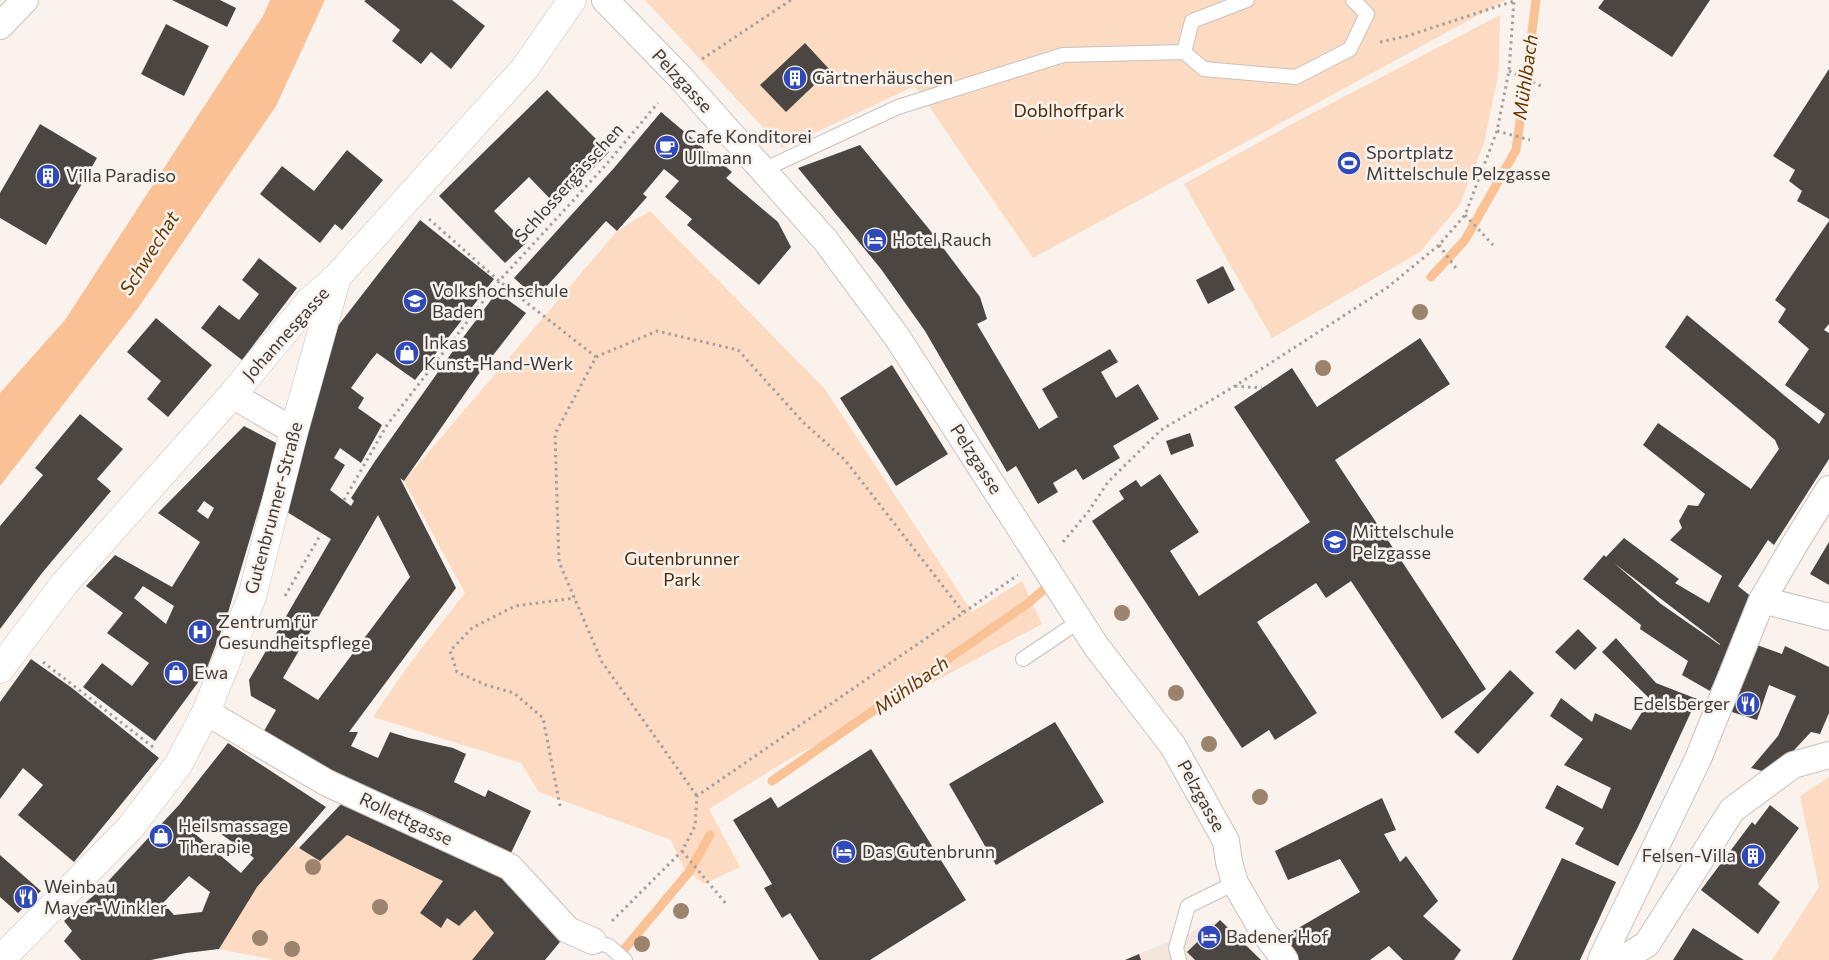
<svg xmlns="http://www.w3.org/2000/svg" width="1829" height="960" font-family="Commissioner,sans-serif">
  <rect width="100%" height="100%" fill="#faf2ed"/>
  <!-- built -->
  <path fill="#f4e6dc" d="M1220,920L1261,960H1124L1139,954Z"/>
  <!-- green -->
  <path fill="#fcdbc2" d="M645,0H1506L1033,258L915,86L782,148Z
    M1500,15L1499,71L1484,143L1459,206L1420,252L1272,338L1184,184L1292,124Z
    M650,211L824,388L972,612L1022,581L1042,624L789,759L709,809L740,867L704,884L683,867L671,840L539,792L521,763L373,717L410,663L465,593L404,481L617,231Z
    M1829,777V960H1772L1819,887L1800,796Z
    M347,835L443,881L420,913L441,927L447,918L459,926L475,910L494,933L472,960H275L219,949L257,887L294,845L320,861Z"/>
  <!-- water -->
  <path fill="#fac194" d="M270,0H325L276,106L138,308L0,486V393L65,320L263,16Z"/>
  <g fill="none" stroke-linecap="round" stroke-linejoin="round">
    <!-- stream -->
    <path stroke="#fac194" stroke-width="9" d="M1431,277L1465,240L1516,150L1527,71L1536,0
      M772,781L1027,604L1048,586
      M617,958L689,872L710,835"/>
  </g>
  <!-- building -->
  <path fill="#4c4642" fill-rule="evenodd" d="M172,0H220L236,8L227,27Z
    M366,0H452L485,26L451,69L431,52L421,64L392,41L400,30L364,1Z
    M1604,0H1710L1672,57L1598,8Z
    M166,24L209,46L184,96L141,74Z
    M805,43L830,70L786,112L760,85Z
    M1829,69V219L1797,201L1802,191L1789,181L1795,170L1773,156Z
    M547,90L609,152L557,206L529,177L494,211L526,243L505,263L439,196Z
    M661,112L732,172L726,178L778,222L791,247L759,285L687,225L692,219L665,197L679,181L664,169L643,194L647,197L617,231L606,221L536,298L514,278L614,168Z
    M40,124L97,158L46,245L0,218V193Z
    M860,145L929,229L980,297L987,319L977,324L1039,429L1058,417L1042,389L1110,349L1118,362L1101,372L1116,398L1138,384L1159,419L1113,446L1120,458L1083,480L1076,469L1053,483L1058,492L1038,504L1016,466L1007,472L925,331L881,269L798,168Z
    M347,150L383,180L342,230L335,224L320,243L260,194L282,166L314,191Z
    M420,220L494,279L415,380L377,353L371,360L351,388L364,398L358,408L382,425L361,463L340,448L334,458L345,465L330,490L351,506L354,501L351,498L375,461L453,351L497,292L526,313L480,372L404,481L400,478L456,588L349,732H358L351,746L378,758L390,732L409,738L453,748L466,754L454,782L485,797L488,790L531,811L511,853L423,811L381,794L324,766L264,731L276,710L251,696L249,680L331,539L287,512L334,331ZM378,515L410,577L318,700L283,678Z
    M1829,221V324L1824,330L1829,333V459L1774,545L1768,540L1738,586L1753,598L1710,691L1682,675L1688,661L1640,629L1641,625L1583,579L1604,555L1606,557L1624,538L1679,579L1675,583L1709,603L1722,576L1670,540L1682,528L1679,521L1688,505L1698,506L1705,494L1643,445L1658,423L1751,489L1779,449L1775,440L1665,347L1687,315L1819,424L1825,414L1785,385L1809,349L1778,322L1786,309L1775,300ZM1614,563L1720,644V645L1661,604Z
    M259,258L297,288L242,360L201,328L219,305L239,320L259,294L242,280Z
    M1223,266L1235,290L1208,304L1196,280Z
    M156,318L212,365L168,417L147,399L161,381L127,352Z
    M1420,338L1450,384L1335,460L1486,689L1442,719L1351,581L1326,598L1316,583L1257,622L1317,713L1275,740L1269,730L1242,748L1092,521L1124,499L1119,491L1136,480L1141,487L1160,474L1199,532L1170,551L1199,596L1310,522L1234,407L1292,368L1317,407Z
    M892,365L948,454L896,486L840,398Z
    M80,414L123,449L97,479L111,491L42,573L0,629V526L43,475L35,468Z
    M244,426L278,444L227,616L205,673L155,741L83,687L102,663L132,686L149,663L107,633L123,613L86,586L115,555L172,587L200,542L158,513ZM204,501L214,508L208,519L197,511ZM143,586L174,606L166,624L134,598Z
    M1190,433L1194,446L1171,455L1166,441Z
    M1829,542V585L1810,574Z
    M1578,629L1597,648L1575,670L1555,652Z
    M1616,638L1656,683L1697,699L1638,827L1618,866L1575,844L1584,828L1545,808L1557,785L1602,809L1611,788L1564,765L1583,739L1550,716L1561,698L1592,722L1595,713L1631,730L1650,699L1602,652Z
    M1754,644L1782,654L1785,646L1829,667V713L1820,734L1811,732L1783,762L1762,771L1751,768L1778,736L1796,696L1769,685L1757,720L1732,712L1741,672Z
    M31,659L72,688L159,758L74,862L18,815L43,785L23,768L0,799V702Z
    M1510,670L1534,693L1478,754L1454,732Z
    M1055,722L1104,802L996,865L949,784Z
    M228,743L326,807L257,887L219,949L186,953L151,960H81L64,941L72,931L64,921L99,891L179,805ZM206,823L254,858L241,873L194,833ZM189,876L210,892L202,912L174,915L163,903Z
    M871,749L966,900L870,960H819L790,913L782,918L764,888L772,884L733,820L771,797L778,808Z
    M1382,798L1396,830L1384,834L1400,862L1406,856L1438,901L1423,916L1461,950L1454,960H1403L1389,946L1370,960H1293L1283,937L1360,892L1340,859L1288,880L1275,851Z
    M344,801L501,877L560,942L545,960H472L494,933L475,910L459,926L447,918L441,928L420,913L443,881L347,835L320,861L299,848Z
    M1770,805L1799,828L1758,884L1780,902L1758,934L1701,890L1752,822L1755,825Z
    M0,855L41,891L18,913L0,897Z
    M1562,858L1616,882L1580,960H1512Z
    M1220,920L1261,960H1195L1187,952Z
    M1693,928L1744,960H1673Z
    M1139,954L1141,960H1125Z"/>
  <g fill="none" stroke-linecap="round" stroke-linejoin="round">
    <!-- service casing -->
    <g stroke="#c8c1bc" stroke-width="16">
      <path id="service" d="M1184,52L1192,21L1247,0
        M763,170L898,107L1063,55L1184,52L1204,69L1296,77L1350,49L1367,14L1353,0
        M1023,659L1081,620
        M593,941L609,946L625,960
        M1179,960L1176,948L1188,906L1235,883"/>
    </g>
    <!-- minor casing -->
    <g stroke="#c8c1bc" stroke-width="28">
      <path id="minor" d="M605,0L681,78L826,241L897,337L1096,646L1173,746L1226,841L1229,862L1235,883L1263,931L1285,960
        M0,26L25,0
        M232,395L294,431
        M1762,600L1829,617
        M206,712L327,783L510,867L568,930L593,941
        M1601,960L1698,759L1762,600L1796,542L1829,489
        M1621,960L1647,944L1732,810L1793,765L1829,755"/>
    </g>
    <!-- tertiary casing -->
    <g stroke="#c8c1bc" stroke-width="29">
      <path id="tertiary" d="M0,669L65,583L232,395L309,302L337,277L525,68L572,0
        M0,960L130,828L178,765L206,712L252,597L294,431L337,277"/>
    </g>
    <!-- path -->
    <path stroke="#a6a09d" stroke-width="3" stroke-dasharray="2.5 4" stroke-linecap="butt" d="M1380,42L1407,36L1514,1
      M702,59L791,0
      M1509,71L1541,86
      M1497,131L1530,140
      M1465,215L1493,245
      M429,219L499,281L596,357L555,434L559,562L602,662L697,796
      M1439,245L1458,271
      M596,357L657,331L738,350L803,422L845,460L963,612
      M1235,386L1262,388
      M344,500L387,425L499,281L604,167L658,103
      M1063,542L1088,512L1108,482L1161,430L1235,386L1388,287L1439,245L1465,215L1497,131L1509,71L1514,0
      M285,596L321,534
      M43,662L153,747
      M560,806L543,718L514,693L486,685L457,672L450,651L472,628L515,606L575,598
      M682,851L727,905
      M612,921L682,851L695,826L697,796L1018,575"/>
    <!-- service -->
    <use href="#service" stroke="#fff" stroke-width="14"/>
    <!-- minor -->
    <use href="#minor" stroke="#fff" stroke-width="26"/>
    <!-- tertiary -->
    <use href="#tertiary" stroke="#fff" stroke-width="28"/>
  </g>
  <!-- trees -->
  <g fill="#9b836d">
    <circle cx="1420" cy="312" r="8"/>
    <circle cx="1323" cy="368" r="8"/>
    <circle cx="1122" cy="613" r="8"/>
    <circle cx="1176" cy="693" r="8"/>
    <circle cx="1209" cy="744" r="8"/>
    <circle cx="1260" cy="797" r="8"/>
    <circle cx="313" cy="867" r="8"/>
    <circle cx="380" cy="907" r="8"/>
    <circle cx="681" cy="911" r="8"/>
    <circle cx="260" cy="938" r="8"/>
    <circle cx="642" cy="944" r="8"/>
    <circle cx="292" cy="949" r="8"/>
  </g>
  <!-- icons -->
  <defs>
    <g id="building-disc" transform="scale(1.25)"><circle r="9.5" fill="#3049ba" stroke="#faf2ed"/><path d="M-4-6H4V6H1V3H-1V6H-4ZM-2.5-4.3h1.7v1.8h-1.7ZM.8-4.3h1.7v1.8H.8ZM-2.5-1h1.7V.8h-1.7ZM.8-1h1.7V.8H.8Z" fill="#fff"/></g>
    <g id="cafe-disc" transform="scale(1.25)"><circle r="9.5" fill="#3049ba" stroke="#faf2ed"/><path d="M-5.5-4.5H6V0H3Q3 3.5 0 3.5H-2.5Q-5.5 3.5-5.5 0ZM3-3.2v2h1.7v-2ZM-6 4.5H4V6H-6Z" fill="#fff"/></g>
    <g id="stadium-disc" transform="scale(1.25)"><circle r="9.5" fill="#3049ba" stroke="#faf2ed"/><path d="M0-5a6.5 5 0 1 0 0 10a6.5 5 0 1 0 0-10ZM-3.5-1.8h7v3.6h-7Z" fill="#fff"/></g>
    <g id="hotel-disc" transform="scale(1.25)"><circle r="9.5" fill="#3049ba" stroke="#faf2ed"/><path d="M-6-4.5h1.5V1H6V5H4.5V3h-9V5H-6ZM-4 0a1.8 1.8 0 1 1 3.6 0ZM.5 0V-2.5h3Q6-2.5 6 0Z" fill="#fff"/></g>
    <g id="school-disc" transform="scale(1.25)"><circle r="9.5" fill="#3049ba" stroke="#faf2ed"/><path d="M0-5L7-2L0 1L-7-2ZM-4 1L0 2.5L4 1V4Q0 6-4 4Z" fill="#fff"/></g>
    <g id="shop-disc" transform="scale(1.25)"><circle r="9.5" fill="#3049ba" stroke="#faf2ed"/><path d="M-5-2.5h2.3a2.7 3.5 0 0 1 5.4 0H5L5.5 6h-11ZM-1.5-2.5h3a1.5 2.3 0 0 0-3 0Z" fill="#fff"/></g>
    <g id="hospital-disc" transform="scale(1.25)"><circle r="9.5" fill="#3049ba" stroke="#faf2ed"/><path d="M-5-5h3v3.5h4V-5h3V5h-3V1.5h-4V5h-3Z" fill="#fff"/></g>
    <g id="restaurant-disc" transform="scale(1.25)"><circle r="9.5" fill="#3049ba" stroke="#faf2ed"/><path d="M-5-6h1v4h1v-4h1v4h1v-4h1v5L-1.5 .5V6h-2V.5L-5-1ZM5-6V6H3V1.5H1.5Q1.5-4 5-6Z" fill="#fff"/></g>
  </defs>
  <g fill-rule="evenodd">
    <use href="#building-disc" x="795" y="78"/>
    <use href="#cafe-disc" x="667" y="147"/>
    <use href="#stadium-disc" x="1349" y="163"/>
    <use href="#building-disc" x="48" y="176"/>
    <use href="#hotel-disc" x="875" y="240"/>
    <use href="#school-disc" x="415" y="301"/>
    <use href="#shop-disc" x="407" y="353"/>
    <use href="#school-disc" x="1335" y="542"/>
    <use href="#hospital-disc" x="200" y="632"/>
    <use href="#shop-disc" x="176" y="673"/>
    <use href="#restaurant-disc" x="1748" y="704"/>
    <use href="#shop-disc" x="161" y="836"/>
    <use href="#hotel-disc" x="844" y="852"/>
    <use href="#building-disc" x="1753" y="856"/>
    <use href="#restaurant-disc" x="26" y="897"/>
    <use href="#hotel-disc" x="1209" y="937"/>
  </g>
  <g text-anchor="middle" stroke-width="5" stroke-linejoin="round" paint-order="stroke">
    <!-- poi labels -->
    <g font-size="18" fill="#3f3c3a" stroke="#faf2ed" text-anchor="start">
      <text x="812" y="84">Gärtnerhäuschen</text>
      <text x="684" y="143">Cafe Konditorei<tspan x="684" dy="21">Ullmann</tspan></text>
      <text x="1366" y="159">Sportplatz<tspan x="1366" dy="21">Mittelschule Pelzgasse</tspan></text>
      <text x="66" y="182">Villa Paradiso</text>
      <text x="892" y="246">Hotel Rauch</text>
      <text x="432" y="297">Volkshochschule<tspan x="432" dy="21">Baden</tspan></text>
      <text x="424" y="349">Inkas<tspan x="424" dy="21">Kunst-Hand-Werk</tspan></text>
      <text x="1352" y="538">Mittelschule<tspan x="1352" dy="21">Pelzgasse</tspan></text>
      <text x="218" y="628">Zentrum für<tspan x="218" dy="21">Gesundheitspflege</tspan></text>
      <text x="194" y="679">Ewa</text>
      <text x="1730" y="710" text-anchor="end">Edelsberger</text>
      <text x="178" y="832">Heilsmassage<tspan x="178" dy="21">Therapie</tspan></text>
      <text x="862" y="858">Das Gutenbrunn</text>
      <text x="1736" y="862" text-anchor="end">Felsen-Villa</text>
      <text x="44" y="893">Weinbau<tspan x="44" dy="21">Mayer-Winkler</tspan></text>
      <text x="1226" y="943">Badener Hof</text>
    </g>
    <!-- street labels -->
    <g font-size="18" fill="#3f3c3a" stroke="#faf2ed">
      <text transform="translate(682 81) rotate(47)" y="6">Pelzgasse</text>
      <text transform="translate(569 183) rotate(-48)" y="6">Schlossergässchen</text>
      <text transform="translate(286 334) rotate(-48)" y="6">Johannesgasse</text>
      <text transform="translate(976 459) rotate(57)" y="6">Pelzgasse</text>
      <text transform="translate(274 508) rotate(-75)" y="6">Gutenbrunner-Straße</text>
      <text transform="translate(1201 796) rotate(61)" y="6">Pelzgasse</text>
      <text transform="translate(406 819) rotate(25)" y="6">Rollettgasse</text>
    </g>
    <!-- park labels -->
    <g font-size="18" fill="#4d2905" stroke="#faf2ed">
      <text x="1069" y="117">Doblhoffpark</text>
      <text x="682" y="565">Gutenbrunner<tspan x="682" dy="21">Park</tspan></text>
    </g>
    <!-- water labels -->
    <g font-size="19" font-style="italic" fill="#6a3700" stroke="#faf2ed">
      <text transform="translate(1525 77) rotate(-82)" y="7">Mühlbach</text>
      <text transform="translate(149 253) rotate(-58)" y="7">Schwechat</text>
      <text transform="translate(911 685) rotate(-35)" y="7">Mühlbach</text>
    </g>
  </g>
</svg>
